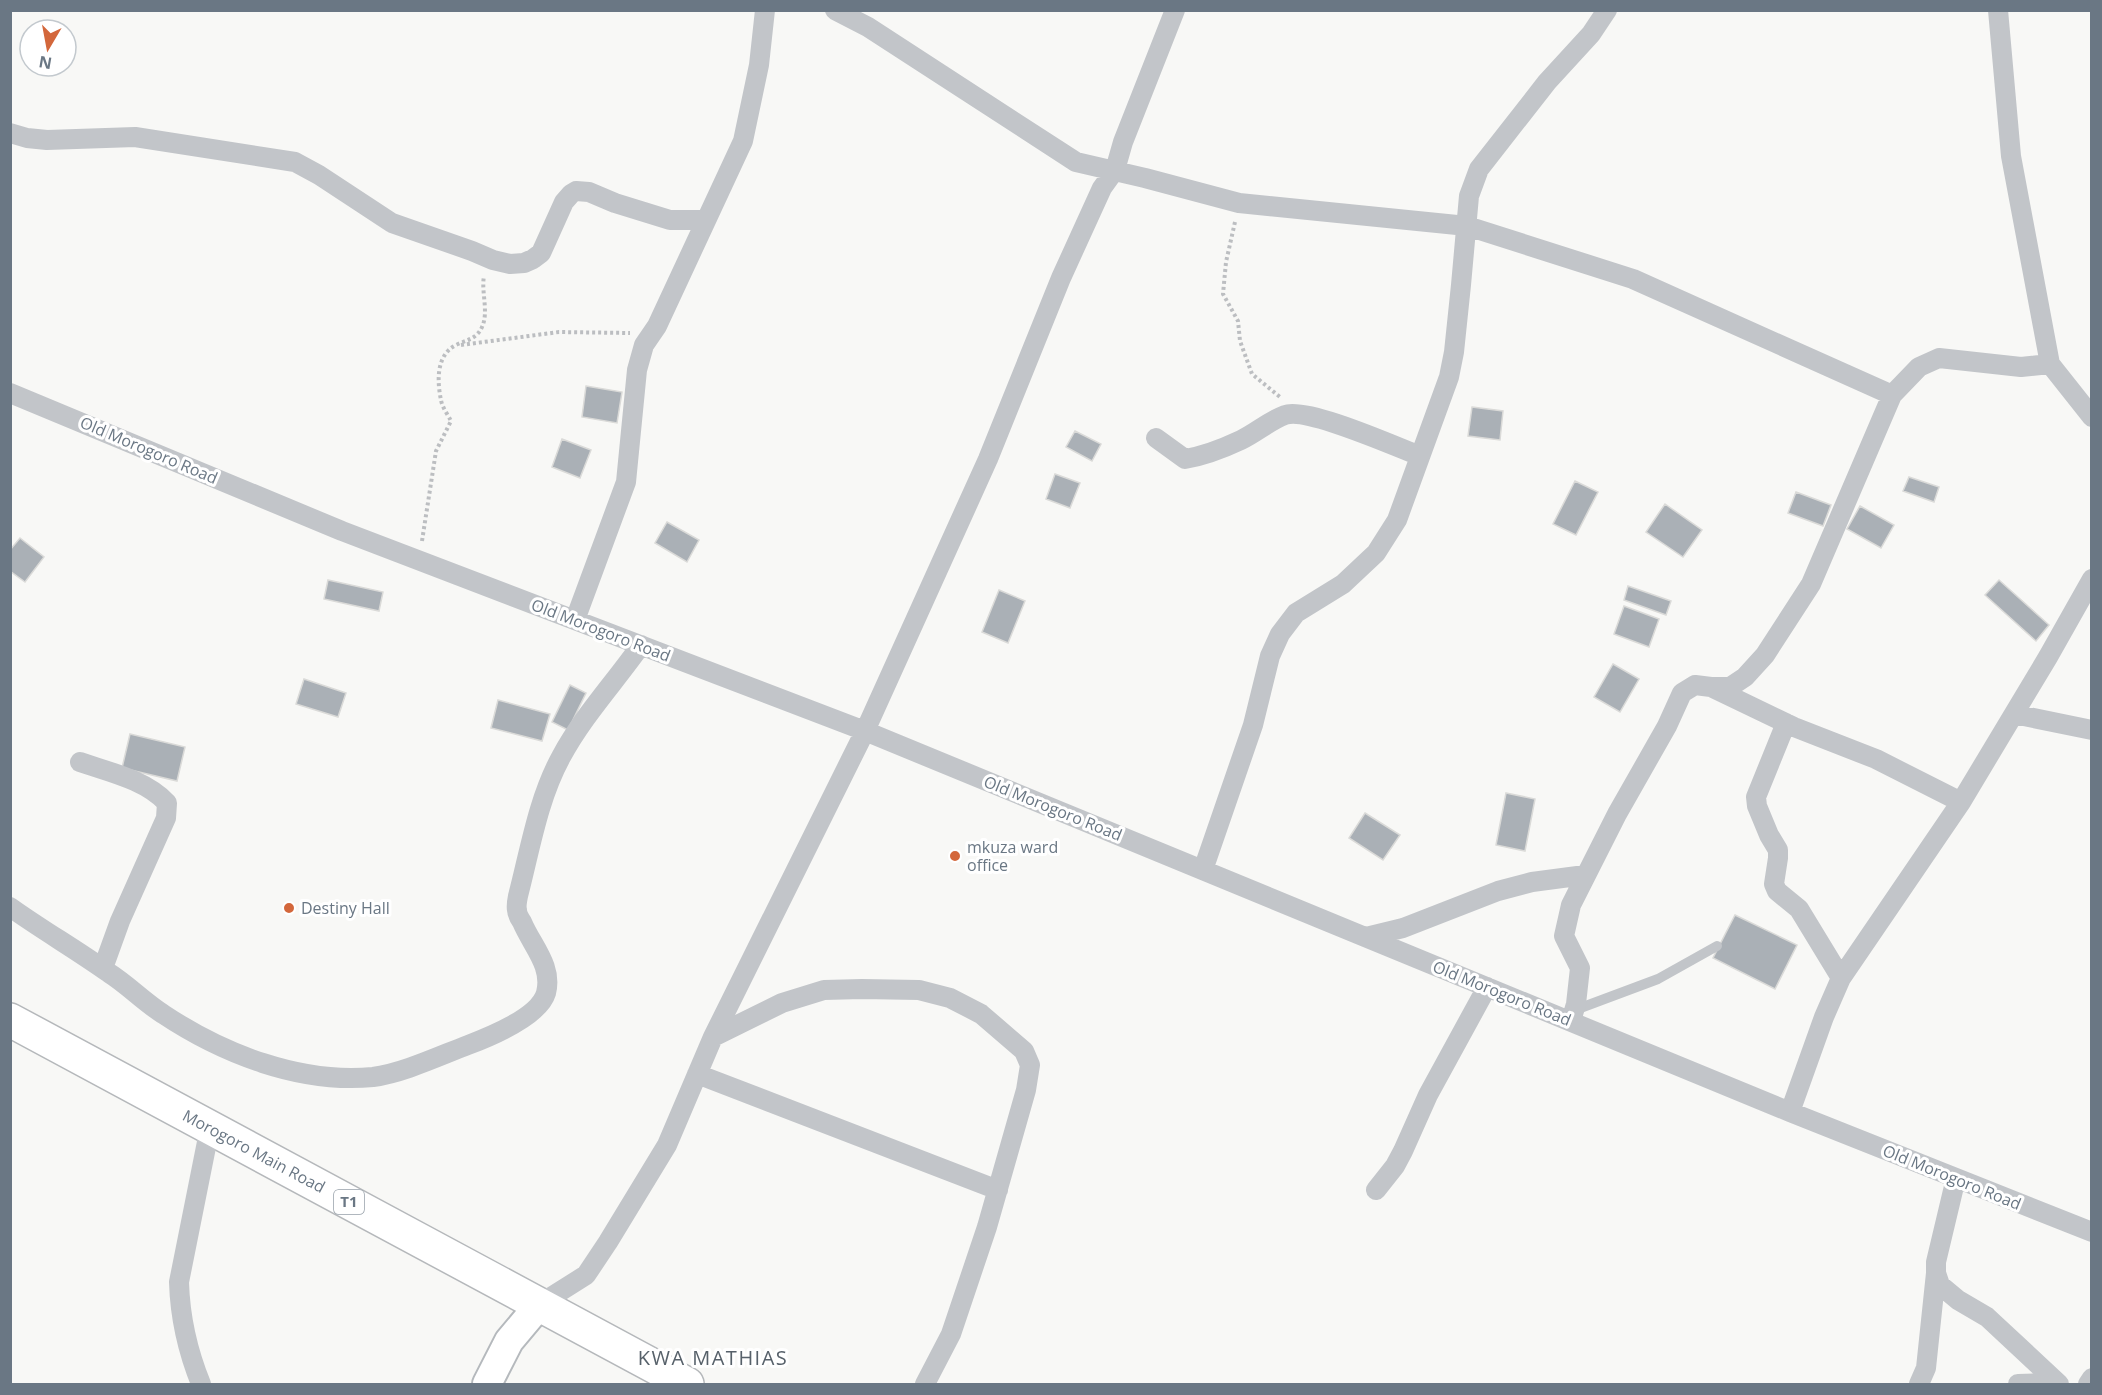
<svg xmlns="http://www.w3.org/2000/svg" width="2102" height="1395" font-family="'Open Sans',sans-serif">
  <rect width="100%" height="100%" fill="#f8f8f6"/>
  <!-- building -->
  <path fill="#aab0b6" stroke="#dadad8" stroke-width="1.5" d="M586,386L622,392L617,423L582,417Z
    M1472,407L1503,411L1500,440L1468,436Z
    M1075,431L1101,444L1092,461L1066,447Z
    M562,439L591,450L580,478L552,467Z
    M1055,474L1080,483L1070,508L1046,499Z
    M1909,477L1939,487L1934,502L1903,491Z
    M1575,481L1598,492L1576,535L1553,524Z
    M1796,492L1831,505L1823,526L1788,513Z
    M1665,504L1702,530L1683,557L1646,532Z
    M1860,506L1894,525L1881,548L1847,529Z
    M667,522L699,540L687,562L655,543Z
    M20,538L44,557L25,582L10,571V550Z
    M328,580L383,592L379,611L324,599Z
    M1999,580L2049,625L2036,641L1985,595Z
    M1628,586L1671,601L1666,615L1624,600Z
    M999,590L1025,601L1008,643L982,632Z
    M1624,606L1659,619L1649,647L1614,634Z
    M1613,664L1639,679L1620,712L1594,697Z
    M304,679L346,693L338,717L296,704Z
    M570,685L586,693L568,730L552,722Z
    M498,700L550,714L542,741L491,728Z
    M130,734L185,747L177,781L122,768Z
    M1506,793L1535,799L1525,851L1496,845Z
    M1365,813L1400,835L1383,860L1349,838Z
    M1735,915L1797,945L1775,989L1713,958Z"/>
  <g fill="none" stroke-linecap="round" stroke-linejoin="round">
    <!-- secondary casing -->
    <g stroke="#b5b9bd" stroke-width="32">
      <path id="secondary" d="M487,1384L509,1341L540,1304"/>
    </g>
    <!-- highway casing -->
    <g stroke="#b5b8bb" stroke-width="36">
      <path id="highway" d="M10,1020L687,1384"/>
    </g>
    <!-- path -->
    <path stroke="#bcbec1" stroke-width="4" stroke-dasharray="3 3" stroke-linecap="butt" d="M10,11L11,10
      M1235,222L1226,262L1223,294L1238,321L1240,341L1252,374L1280,397
      M461,345L559,332L630,333
      M422,541L436,451L451,421C448,415 442,407 441,400C437,381 436,355 456,345C466,340 477,339 482,327C489,312 481,292 484,276"/>
    <!-- lane -->
    <path stroke="#c2c5c9" stroke-width="10" d="M1575,1010L1658,979L1717,946"/>
    <!-- street -->
    <path stroke="#c2c5c9" stroke-width="20" d="M835,10L868,27L1076,162L1145,178L1239,203L1467,226L1633,279L1892,395
      M1998,10L2011,156L2050,364L2092,417
      M10,133L27,138L47,140L135,137L295,162L319,175L392,223L472,251L493,260L510,264L524,263L533,259L541,253L564,202L571,194L576,191L589,192L615,203L670,220H706
      M10,393L342,531L865,731L1790,1112L2092,1232
      M1156,438L1185,459C1203,456 1224,448 1241,440C1256,433 1269,421 1285,415C1307,407 1394,446 1420,456
      M575,620L626,482L637,370L644,345L657,326L743,141L759,65L765,10
      M1713,688L1794,727L1876,759L1961,802
      M2014,714L2092,730
      M1786,723L1756,797L1757,806L1769,835L1778,850V858L1774,884L1777,891L1799,909L1841,978
      M80,762C109,772 146,780 167,803L166,818L120,921L103,968
      M1203,870L1253,725L1270,656L1280,634L1296,613L1343,584L1376,553L1397,520L1449,377L1454,352L1461,285L1469,196L1479,169L1547,82L1591,34L1607,10
      M10,907C42,930 77,950 109,973C128,985 144,1002 163,1014C223,1054 300,1084 373,1077C403,1073 439,1056 468,1045C489,1037 539,1017 546,993C553,966 532,946 522,922C520,919 517,914 517,910C516,906 517,901 518,896C530,850 538,799 561,757C583,716 615,682 641,645
      M1366,937L1403,928L1498,891L1532,882L1585,875
      M1571,1021L1576,1004L1580,968L1564,936L1571,905L1617,814L1667,726L1682,693L1695,685L1711,687H1730L1745,677L1765,655L1811,584L1892,395L1919,367L1939,358L2021,367L2050,364
      M713,1037L782,1003L824,990L862,989L919,990L950,998L981,1014L1024,1051L1030,1065L1026,1090L987,1227L951,1334L925,1384
      M697,1074L998,1190
      M1790,1112L1824,1017L1841,978L1961,802L2048,657L2092,579
      M1956,1178L1936,1262V1273L1940,1285L1958,1300L1987,1317L2059,1384
      M1376,1190L1395,1166L1403,1151L1428,1095L1487,987
      M540,1304L586,1275L608,1242L667,1145L713,1037L865,731L988,459L1061,278L1102,188L1115,170L1123,142L1175,10
      M201,1384C188,1352 180,1317 179,1282L210,1127
      M1919,1384L1926,1368L1936,1273
      M2018,1384L2057,1383
      M2088,1384L2092,1378"/>
    <!-- secondary -->
    <use href="#secondary" stroke="#fff" stroke-width="28"/>
    <!-- highway -->
    <use href="#highway" stroke="#fff" stroke-width="33"/>
  </g>
  <!-- markers -->
  <g fill="#d3673b" stroke="#fff" stroke-width="2">
    <circle cx="955" cy="856" r="6"/>
    <circle cx="289" cy="908" r="6"/>
  </g>
  <g text-anchor="middle" stroke-width="6" stroke-linejoin="round" paint-order="stroke">
    <!-- shield labels -->
    <rect fill="#fff" stroke="#97a0a9" stroke-width="1.5" x="334" y="1190" width="30" height="24" rx="4.5"/>
    <g font-size="15" font-weight="bold" fill="#6a7784">
      <text x="349" y="1207">T1</text>
    </g>
    <!-- street labels -->
    <g font-size="16" fill="#6a7784" stroke="#fff">
      <text transform="translate(149 450) rotate(23)" y="6">Old Morogoro Road</text>
      <text transform="translate(601 630) rotate(21)" y="6">Old Morogoro Road</text>
      <text transform="translate(1053 808) rotate(22)" y="6">Old Morogoro Road</text>
      <text transform="translate(1502 993) rotate(22)" y="6">Old Morogoro Road</text>
      <text transform="translate(254 1151) rotate(28)" y="6">Morogoro Main Road</text>
      <text transform="translate(1952 1177) rotate(22)" y="6">Old Morogoro Road</text>
    </g>
    <!-- poi labels -->
    <g font-size="16" fill="#6a7784" stroke="#fff" text-anchor="start">
      <text x="967" y="853">mkuza ward<tspan x="967" dy="18">office</tspan></text>
      <text x="301" y="914">Destiny Hall</text>
    </g>
    <!-- quarter labels -->
    <g font-size="20" letter-spacing="1.5" fill="#57616a" stroke="#fff">
      <text x="713" y="1365">KWA MATHIAS</text>
    </g>
  </g>
  <!-- border -->
  <rect width="2102" height="1395" fill="none" stroke="#6a7784" stroke-width="24"/>
  <!-- north arrow -->
  <g transform="translate(48 48) rotate(190)"><circle r="28" fill="#ffffff" stroke="#c3c9ce" stroke-width="1.5"/>
  <path d="M0-4.5L10 22L0 15L-10 22Z" fill="#d3673b"/>
  <text y="-9" font-size="16" font-weight="bold" text-anchor="middle" fill="#6a7784">N</text>
  </g>
</svg>
